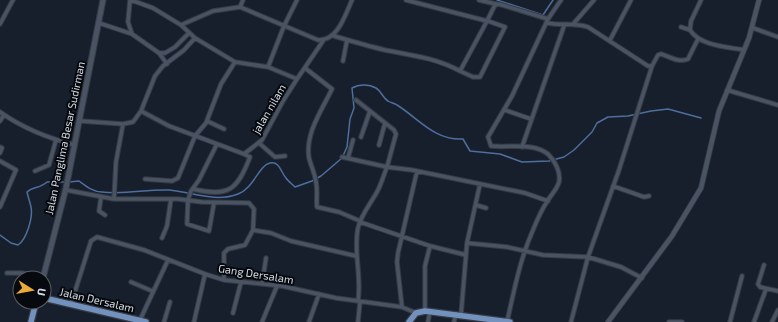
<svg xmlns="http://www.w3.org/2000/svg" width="778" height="322" font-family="'Exo 2',sans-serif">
  <rect width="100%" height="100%" fill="#171f2c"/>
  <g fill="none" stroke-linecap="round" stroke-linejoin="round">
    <!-- stream -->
    <path stroke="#4e6f9d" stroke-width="1.5" d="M497,0L543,15L553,0
      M69,182L79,181C86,186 93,192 102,192C124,195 147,189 169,190C192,192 215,203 238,194C254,188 259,165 270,163C280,161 281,173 286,178C288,181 292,184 295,187L312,181L321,176L342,158L347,147L350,119L354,108L352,88C359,84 369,84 376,88C381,91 383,98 388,101C391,103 394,103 397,105C418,118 435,141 463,139L470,151L500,154L522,162L549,161L564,157L574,150L592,132L597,123L608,117L628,116L651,111L668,109L701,118
      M0,235L11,243L18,245C27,239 33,217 31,207C30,202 28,197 27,192C32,187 41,188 47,182H66"/>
    <!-- minor casing -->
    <g stroke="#353b46" stroke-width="5.5">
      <path id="minor" d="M130,0L128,22L132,34
        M131,0L153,8L181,25L213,11L240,7L318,40C338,41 345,15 352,0
        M406,0L487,21L495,5L499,4L548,19L561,0
        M479,0L496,4
        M701,0L691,21L690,30C700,46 727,47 744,50
        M240,7L243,0
        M99,23L132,34L159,53H165L175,47L189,33
        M547,23C563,26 572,22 588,27L648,66H652L658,55L661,54C671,57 678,63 688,59L698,39
        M574,23L594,0
        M0,24L13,0
        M681,27L690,30
        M753,28L778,37
        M334,36C351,41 368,46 385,50C411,55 436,58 460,71L487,21
        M195,38L235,62L268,67L297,79L323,41
        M610,40L631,0
        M159,53L167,64
        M343,61L347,40
        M268,67L284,26L297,0
        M305,68L332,89C322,110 305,133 309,158C311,166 315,174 316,182C318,191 316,199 317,207L339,212L360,221
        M460,71L473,77H480L505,27L488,21
        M727,90L778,105
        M505,110L531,119
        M141,111L169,126L244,154
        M0,112C24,129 47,138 75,145
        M0,121L4,115
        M81,121L123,124L133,122L141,111L155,76L163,66L184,50L195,38L181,25
        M207,121L224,129
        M361,137L370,111
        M259,143L275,157L285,156
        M379,145L385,123
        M0,147L2,148L0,153
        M522,147L564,26
        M342,157L387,167L396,134L394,130L356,100
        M348,158L353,140
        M0,161L16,170L0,207
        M35,171L49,165L56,140
        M145,179L172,181L178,178L195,136L206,123L221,84L235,62
        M613,186L644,197L649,196
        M193,189C228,197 237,191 250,157L244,154L262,140L283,101L297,79
        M66,190L114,199H178L202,202L249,203L254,209L253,230L245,245L228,249L224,253V280
        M101,197L99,211L105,215
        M114,199L116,162L123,124
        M214,203L209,231L187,224L188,200L191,191L199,180L217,144
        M476,205L486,208
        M360,222L430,246
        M253,230L271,233L291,241L356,256
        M162,238L167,226L171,199
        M467,243L480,184
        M764,265L758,284L760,287L778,291
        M7,273H22L43,278
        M131,282L152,291
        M262,284L266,258
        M358,301C362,277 353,252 358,228C361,214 372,202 378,190C382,182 384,174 387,167L412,170L525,193L548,201
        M71,304L91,241L97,237L144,250L205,274L224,280L282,286L336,298L402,307L416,313
        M402,307L397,262L398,253L417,171
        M425,311V266L430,246L466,255
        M233,313L241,282
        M461,315L467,243L507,247L543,255L588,257L621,267L642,278
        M140,320L168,260
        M164,322L170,302
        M194,322L205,274
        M262,322L277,286
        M309,322L319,294
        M358,322L360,302
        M428,322L430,311
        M454,322L456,314
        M507,322C514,291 520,259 533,230C537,220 542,209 548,200C552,194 557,189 559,182C561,172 555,161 548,154C533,142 509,148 491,146L488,137L512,96L548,19
        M571,322L588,257L619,170L652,66
        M669,322H682
        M730,322L742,276
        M754,322L766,289
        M772,322L778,310"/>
    </g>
    <!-- tertiary casing -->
    <g stroke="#353b46" stroke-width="6">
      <path id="tertiary" d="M608,322L672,236L701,188L719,111L749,38L759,0"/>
    </g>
    <!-- secondary casing -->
    <g stroke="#353b46" stroke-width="7">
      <path id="secondary" d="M43,278L66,188L103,0"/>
    </g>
    <!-- primary casing -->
    <g stroke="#353b46" stroke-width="8">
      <path id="primary" d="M44,298L146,322
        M31,322L36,302
        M409,322L416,313L425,311L510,322"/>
    </g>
    <!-- minor -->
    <use href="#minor" stroke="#495362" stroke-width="3.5"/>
    <!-- tertiary -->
    <use href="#tertiary" stroke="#495362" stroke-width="4.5"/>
    <!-- secondary -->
    <use href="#secondary" stroke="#495362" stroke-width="5"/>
    <!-- primary -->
    <use href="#primary" stroke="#7291bc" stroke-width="5.5"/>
  </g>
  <g text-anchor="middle" stroke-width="4" stroke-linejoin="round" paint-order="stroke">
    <!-- street labels -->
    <g font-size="11" fill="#d5dae3" stroke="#06090e">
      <text transform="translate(269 109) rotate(-60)" y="4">jalan nilam</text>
      <text transform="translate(65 138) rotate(-78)" y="4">Jalan Panglima Besar Sudirman</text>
      <text transform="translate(256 274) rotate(9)" y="4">Gang Dersalam</text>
      <text transform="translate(97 300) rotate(13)" y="4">Jalan Dersalam</text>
    </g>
  </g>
  <!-- north arrow -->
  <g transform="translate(32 290) rotate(101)"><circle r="19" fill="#06090e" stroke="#595d63"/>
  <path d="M0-3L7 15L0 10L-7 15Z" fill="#eaaa39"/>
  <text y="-6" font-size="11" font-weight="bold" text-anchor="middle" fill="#d5dae3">U</text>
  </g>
</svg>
